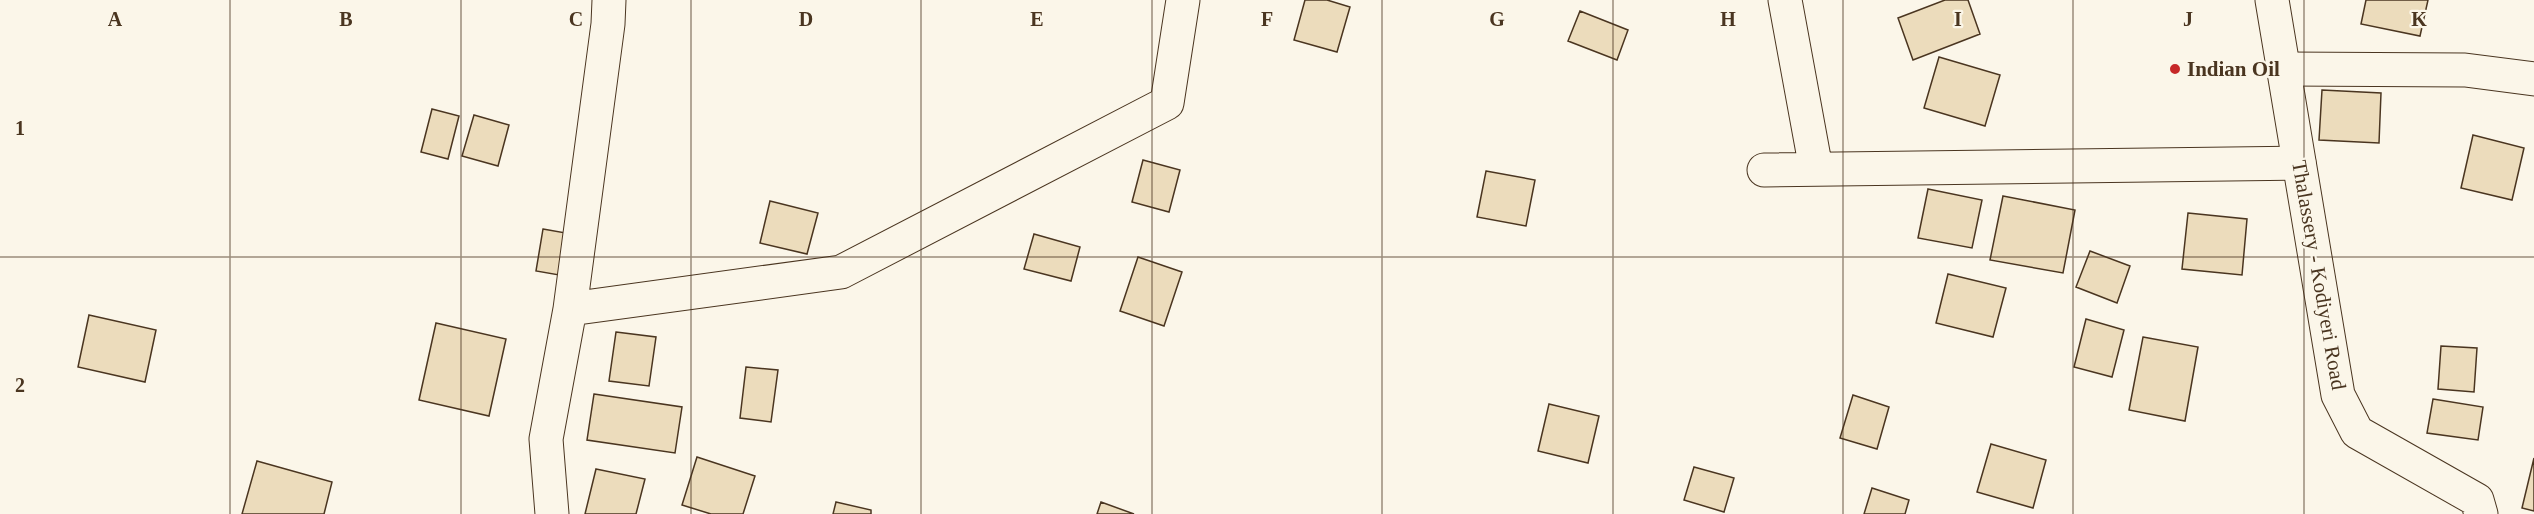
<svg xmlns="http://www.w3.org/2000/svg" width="2534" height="514" font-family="Georgia,serif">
  <rect width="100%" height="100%" fill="#fbf6e9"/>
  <!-- building -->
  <path fill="#ecdcbc" stroke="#4a3520" stroke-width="1.5" d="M1305,0H1327L1350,7L1337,52L1294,40Z
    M1945,0H1968L1980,34L1913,60L1898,18Z
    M2366,0H2428L2420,36L2361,24Z
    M1580,11L1628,30L1617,60L1568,41Z
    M1939,57L2000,75L1985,126L1924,108Z
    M2322,90L2381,93L2379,143L2319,140Z
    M432,109L459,116L448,159L421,152Z
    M474,115L509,125L498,166L462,156Z
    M2473,135L2524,148L2512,200L2461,188Z
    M1143,160L1180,170L1169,212L1132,202Z
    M1486,171L1535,180L1526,226L1477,217Z
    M1928,189L1982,200L1972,248L1918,238Z
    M2003,196L2075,210L2063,273L1990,260Z
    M770,201L818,213L807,254L760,243Z
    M2188,213L2247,219L2242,275L2182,269Z
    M543,229L566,233L559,275L536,271Z
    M1034,234L1080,247L1071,281L1024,269Z
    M2090,251L2130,266L2117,303L2076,287Z
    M1138,257L1182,272L1164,326L1120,311Z
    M1948,274L2006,288L1993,337L1936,323Z
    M89,315L156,330L145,382L78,367Z
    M2086,319L2124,330L2112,377L2074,367Z
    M436,323L506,339L489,416L419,400Z
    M616,332L656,337L649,386L609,381Z
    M2143,337L2198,347L2185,421L2129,410Z
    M2441,346L2477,348L2474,392L2438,389Z
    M746,367L778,370L771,422L740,418Z
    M594,394L682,407L675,453L587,440Z
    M1853,395L1889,407L1877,449L1840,438Z
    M2433,399L2483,407L2478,440L2427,433Z
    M1549,404L1599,416L1588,463L1538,451Z
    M1991,444L2046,460L2033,508L1977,492Z
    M697,457L755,476L743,514H711L682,505Z
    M2534,458V511L2522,508Z
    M257,461L332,482L324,514H242Z
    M1694,467L1734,478L1724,512L1684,500Z
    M596,469L645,479L636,514H585Z
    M1872,488L1909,500L1905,514H1864Z
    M836,502L871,510V514H833Z
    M1101,502L1134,514H1097Z"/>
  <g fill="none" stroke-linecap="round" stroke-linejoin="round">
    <!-- minor casing -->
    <g stroke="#4a3520" stroke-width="35">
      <path id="minor" d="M1785,0L1816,169
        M2283,69L2465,70L2534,79
        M1764,170L2299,163
        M570,309L841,272L1167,103L1183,0
        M552,514L546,439L570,309L608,24L609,0"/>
    </g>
    <!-- major casing -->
    <g stroke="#4a3520" stroke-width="35">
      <path id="major" d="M2272,0L2338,395L2357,432L2477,500L2481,514"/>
    </g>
    <!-- minor -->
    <use href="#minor" stroke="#fbf6e9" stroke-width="33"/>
    <!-- major -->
    <use href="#major" stroke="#fbf6e9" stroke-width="33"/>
  </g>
  <!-- grid -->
  <path fill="none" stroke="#4a3520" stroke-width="1.5" stroke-opacity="0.55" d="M230,0V514M461,0V514M691,0V514M921,0V514M1152,0V514M1382,0V514M1613,0V514M1843,0V514M2073,0V514M2304,0V514M0,257H2534"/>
  <!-- markers -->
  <circle fill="#c62828" stroke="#fbf6e9" stroke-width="2" cx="2175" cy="69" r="6"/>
  <g text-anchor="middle" stroke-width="4.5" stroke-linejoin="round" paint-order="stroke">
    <!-- poi labels -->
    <g font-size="21" font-weight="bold" fill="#4a3520" stroke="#fbf6e9" text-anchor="start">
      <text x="2187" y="76">Indian Oil</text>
    </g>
    <!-- street labels -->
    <g font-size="21" fill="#4a3520" stroke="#fbf6e9">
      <text transform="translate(2319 275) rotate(80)" y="7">Thalassery - Kodiyeri Road</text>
    </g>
  </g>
  <g font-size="20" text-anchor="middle" font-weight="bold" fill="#4a3520" stroke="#fbf6e9" stroke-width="4.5" stroke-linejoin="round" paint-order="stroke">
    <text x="115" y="26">A</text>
    <text x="346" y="26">B</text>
    <text x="576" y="26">C</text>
    <text x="806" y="26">D</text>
    <text x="1037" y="26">E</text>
    <text x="1267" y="26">F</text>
    <text x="1497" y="26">G</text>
    <text x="1728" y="26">H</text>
    <text x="1958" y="26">I</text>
    <text x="2188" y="26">J</text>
    <text x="2419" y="26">K</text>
    <text x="20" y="135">1</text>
    <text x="20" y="392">2</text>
  </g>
</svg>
